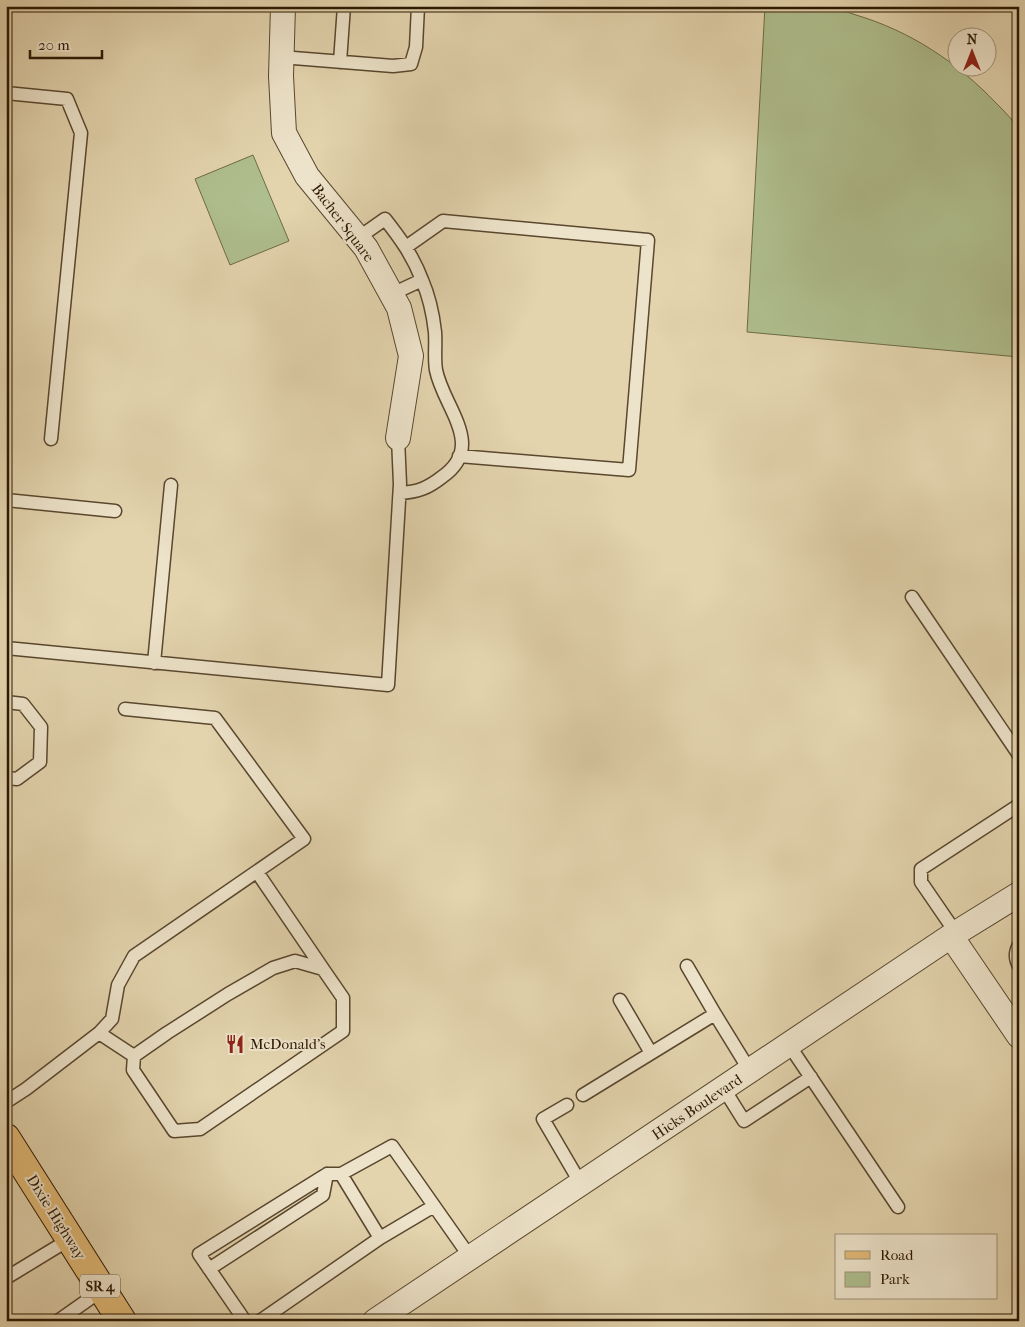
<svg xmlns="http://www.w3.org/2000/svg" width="1025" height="1327" font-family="'IM FELL French Canon',serif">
  <rect width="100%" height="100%" fill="#e3d4ae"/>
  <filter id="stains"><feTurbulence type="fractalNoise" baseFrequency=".004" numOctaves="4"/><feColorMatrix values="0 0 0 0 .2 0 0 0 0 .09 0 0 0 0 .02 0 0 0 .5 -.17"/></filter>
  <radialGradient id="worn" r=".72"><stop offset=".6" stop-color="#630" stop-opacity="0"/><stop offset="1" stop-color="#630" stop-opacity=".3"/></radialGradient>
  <!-- green -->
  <path fill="#afbe8e" stroke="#6d6b48" d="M765,6C784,6 804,4 822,7C834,8 845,11 856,15C910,31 957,62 996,103C1004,111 1012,119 1019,129V357L747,332Z
    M253,155L289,241L230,265L195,179Z"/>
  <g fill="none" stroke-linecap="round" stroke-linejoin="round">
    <!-- service casing -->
    <g stroke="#59472e" stroke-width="15">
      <path id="service" d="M281,57L393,66L411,64L416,47L418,6
        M340,62L344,6
        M6,93L67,99L81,133L51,439
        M358,238L385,219C400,238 413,256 422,280L392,294
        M406,247L443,221L648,240L629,470L459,456
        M400,493C418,492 428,488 442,477C487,446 443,407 436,370C434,358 436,345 435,332C433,314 429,296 422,280
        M6,500L115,511
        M912,597L1019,755
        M6,648L388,685L400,484L398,438
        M154,663L171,485
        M6,702L23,704L41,727L40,762L17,779L6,778
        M257,872L323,969
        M956,933L921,882V869L1019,805
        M1019,945C1015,952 1015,959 1019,966
        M295,961L323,969L343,998V1031L200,1129L174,1131L133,1070L134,1056L167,1033L228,994L273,968Z
        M687,966L715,1014
        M620,1000L651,1053
        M99,1033L134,1056
        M789,1045L898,1207
        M724,1089L744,1121L811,1077
        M583,1095L715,1014L750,1071
        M6,1102L26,1089L99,1033L112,1019L118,985L134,956L304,839L215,718L125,709
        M567,1105L543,1119L581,1184
        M341,1174L380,1238
        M209,1269L323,1195L327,1174
        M6,1278L70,1239
        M58,1321L102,1290
        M245,1321L199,1254L327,1174H341L392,1146L470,1257
        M260,1321L380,1238L434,1206"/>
    </g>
    <!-- minor casing -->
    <g stroke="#59472e" stroke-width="26">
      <path id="minor" d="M283,6L281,76L284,133L307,176L366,248L399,308L411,356L398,438
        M951,936L1019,1036
        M375,1321L951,936L1019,894"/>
    </g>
    <!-- primary casing -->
    <g stroke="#2b1803" stroke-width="30">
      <path id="primary" d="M6,1138L122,1321"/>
    </g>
    <!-- service -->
    <use href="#service" stroke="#ede3ca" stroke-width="12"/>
    <!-- minor -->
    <use href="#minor" stroke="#ede3ca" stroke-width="24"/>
    <!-- primary -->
    <use href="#primary" stroke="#e2ba77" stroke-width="28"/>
  </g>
  <!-- icons -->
  <defs>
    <g id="restaurant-bare" transform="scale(1.5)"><path d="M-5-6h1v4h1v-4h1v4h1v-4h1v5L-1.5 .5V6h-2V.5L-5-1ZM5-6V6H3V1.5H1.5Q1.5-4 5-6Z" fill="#8f2418" stroke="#ede3ca" stroke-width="2.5" paint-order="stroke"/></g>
  </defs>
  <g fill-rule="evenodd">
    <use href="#restaurant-bare" x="235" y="1044"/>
  </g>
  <g text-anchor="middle" stroke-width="4" stroke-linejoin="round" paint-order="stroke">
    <!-- shield labels -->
    <rect fill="#ede3ca" stroke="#65553f" stroke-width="1" x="80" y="1274.5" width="40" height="23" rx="4"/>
    <g font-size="14" font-weight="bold" fill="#2b1803">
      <text x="100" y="1291">SR 4</text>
    </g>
    <!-- street labels -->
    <g font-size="15" fill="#2b1803" stroke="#ede3ca">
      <text transform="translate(343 223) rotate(53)" y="5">Bacher Square</text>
      <text transform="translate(697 1107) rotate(-34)" y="5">Hicks Boulevard</text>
      <text transform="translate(56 1217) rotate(58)" y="5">Dixie Highway</text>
    </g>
    <!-- poi labels -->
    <g font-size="15" fill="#2b1803" stroke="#ede3ca" text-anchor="start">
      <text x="250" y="1049">McDonald's</text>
    </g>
  </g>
  <!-- margin -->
  <rect width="1025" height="1327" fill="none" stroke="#e3d4ae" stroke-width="25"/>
  <rect x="8" y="8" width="1010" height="1312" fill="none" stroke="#2b1803" stroke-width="2.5"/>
  <rect x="12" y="12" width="1000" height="1302" fill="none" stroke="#2b1803"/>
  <!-- legend -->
  <rect x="835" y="1234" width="162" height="65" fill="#ede3ca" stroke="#9f927a"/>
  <rect x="845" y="1251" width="25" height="8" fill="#e2ba77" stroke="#9f927a"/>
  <text x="880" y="1260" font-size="15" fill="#2b1803">Road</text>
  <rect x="845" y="1272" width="25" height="15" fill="#afbe8e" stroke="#9f927a"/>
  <text x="880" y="1284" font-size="15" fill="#2b1803">Park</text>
  <!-- north arrow -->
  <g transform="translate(972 52)"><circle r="24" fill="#ede3ca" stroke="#9f927a"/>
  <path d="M0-4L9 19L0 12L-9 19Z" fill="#8f2418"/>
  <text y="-8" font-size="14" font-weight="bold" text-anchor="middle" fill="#2b1803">N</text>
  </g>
  <!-- scale -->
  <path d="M30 50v8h72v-8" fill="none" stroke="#2b1803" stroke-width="2.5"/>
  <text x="38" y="50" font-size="15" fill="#2b1803" stroke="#ede3ca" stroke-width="4" paint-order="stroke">20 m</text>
  <rect width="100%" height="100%" filter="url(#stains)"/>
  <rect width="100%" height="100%" fill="url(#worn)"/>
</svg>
